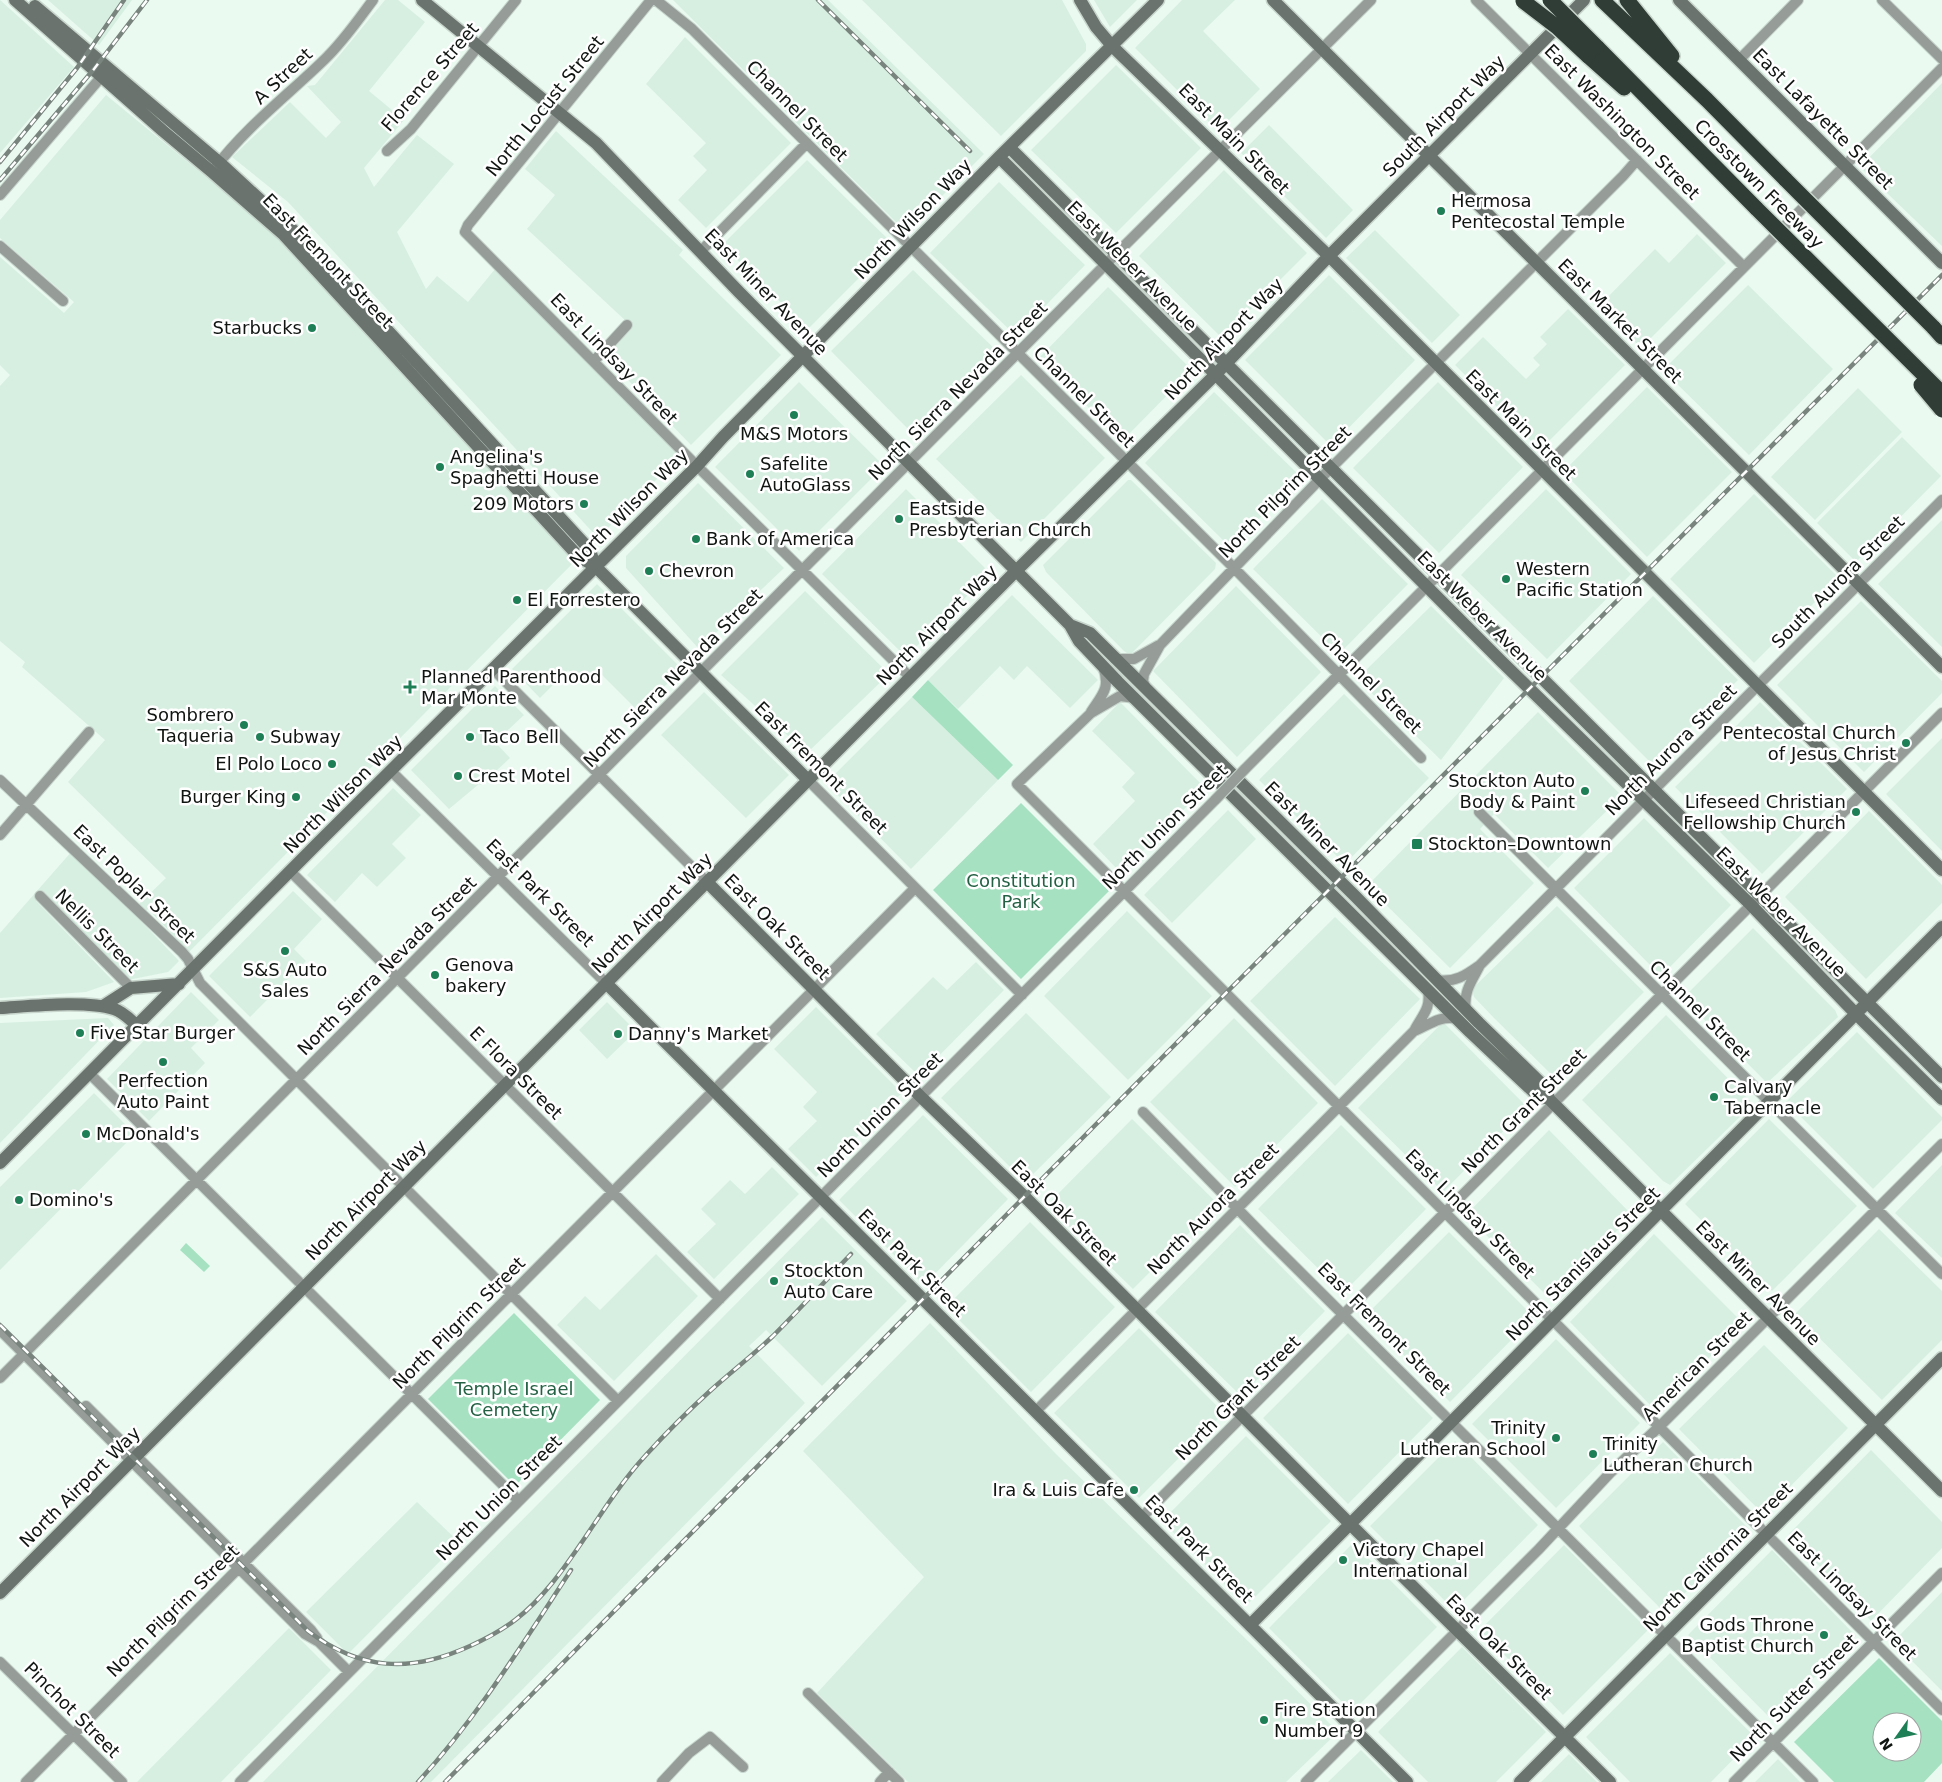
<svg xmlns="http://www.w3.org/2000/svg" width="1942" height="1782" font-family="'DejaVu Sans',sans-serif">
  <rect width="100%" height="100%" fill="#eafaf1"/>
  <!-- built -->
  <path fill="#d7efe1" d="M0,0L74,67L0,153Z
    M48,0H132L99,45Z
    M385,0H398L425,22L369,91L404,120L364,168L374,187L417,135L454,164L397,232L426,289L437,276L468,302L500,263L684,452L598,538L288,202L232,157L290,102L326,138L341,122L307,86L315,85Z
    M673,0H828L984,154L906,232Z
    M862,0H1062L1086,44V51L1001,136Z
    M1094,0H1137L1110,27Z
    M1182,0H1235L1203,31L1260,89L1218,131L1135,48Z
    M685,37L791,143L706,228L678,200L707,170L693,156L706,143L646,84Z
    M1116,65L1201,148L1116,233L1031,150Z
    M1942,83V246L1860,167Z
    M106,95L265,225L575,561L189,952L148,909L144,913L137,906L166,878L68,782L105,740L22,667L25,662L0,641V386L10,375L0,365V257L64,313L74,302L0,238V220Z
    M1269,125L1353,210L1326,238L1241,153Z
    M556,131L668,236L683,250L679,255L781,355L691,445L599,350L627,322L527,229L555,195L525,169Z
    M807,160L893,244L808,329L722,245Z
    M1224,170L1307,253L1222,338L1139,256Z
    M999,182L1085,265L1016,336L930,253Z
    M1375,230L1460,315L1432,343L1346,258Z
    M1697,234L1726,263L1641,348L1599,306L1655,249L1669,263Z
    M913,270L999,353L915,436L831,351Z
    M1329,275L1415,360L1331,446L1245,360Z
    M1748,285L1833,369L1749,455L1663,370Z
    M1108,287L1192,370L1122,441L1039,358Z
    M1568,309L1625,365L1540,450L1455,365L1483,337L1526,379L1540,365L1533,358L1547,344L1540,337Z
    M1021,375L1105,458L1021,542L936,459Z
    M799,382L884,466L799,551L715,467Z
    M1438,382L1523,467L1439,553L1353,468Z
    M1647,387L1732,472L1647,557L1563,472Z
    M1858,388L1902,432L1815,520L1771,477Z
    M1214,392L1300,476L1231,548L1145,463Z
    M1902,437L1941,476L1856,562L1817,523Z
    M1128,480H1131L1216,563L1215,569L1130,655L1124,651L1046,572L1043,565Z
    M698,483L784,568L699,649L626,568V556Z
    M906,489L990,573L906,657L822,574Z
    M1546,489L1631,574L1547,659L1461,575Z
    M1754,494L1839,578L1754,663L1670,579Z
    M1322,499L1408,584L1339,654L1253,569Z
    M1942,520V647L1878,584Z
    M597,584L682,669L639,712L597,670L583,684L568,670L540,698L512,669Z
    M1236,586L1321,672L1237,757L1153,671Z
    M805,591L889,674L807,753L721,675Z
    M1012,595L1098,680L1070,708L1027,666L1014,680L1000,666L958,709L928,680Z
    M1653,596L1738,680L1653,765L1569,681Z
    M1861,601L1942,681V693L1864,772L1777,685Z
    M1431,606L1504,678L1441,760L1357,679Z
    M495,686L524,715L495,742L510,758L481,785L479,784L449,809L411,770Z
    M704,692L789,775L746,818L661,735Z
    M1344,694L1429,778L1345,864L1259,780Z
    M912,697L998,780L911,869L826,783Z
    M1120,702L1205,788L1121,873L1093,844L1135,801L1122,787L1135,773L1092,731Z
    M1760,702L1847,789L1762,874L1675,787Z
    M1538,712L1622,796L1548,868L1494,814L1480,829L1534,883L1450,968L1367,886Z
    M1942,738V851L1886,794Z
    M393,788L421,815L392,844L406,858L377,887L362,873L335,902L307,875Z
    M1228,810L1256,839L1172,923L1144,895Z
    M1869,811L1942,885V903L1866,979L1785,897Z
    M1644,818L1731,905L1661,976L1574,888Z
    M73,850L179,961L168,972L128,980L44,892L36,901L114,982L86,992L0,998V933Z
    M293,891L322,919L294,949L306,961L250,1017L209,976Z
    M1557,906L1644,992L1559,1077H1554L1494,1018L1474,997L1472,989Z
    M1127,911L1212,996L1128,1080L1044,996Z
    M1335,917L1420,999L1335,1086L1250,1001Z
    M1753,928L1835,1010L1838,1017L1767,1083L1683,998Z
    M976,962L1004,990L919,1076L876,1034L933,977L947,990Z
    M191,992L219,1020L191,1048L205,1063L149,1121L107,1079Z
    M607,1002L636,1031L607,1059L579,1030Z
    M816,1007L902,1093L816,1177L788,1149L817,1121L803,1107L817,1092L774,1049Z
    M1026,1013L1111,1097L1025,1182L941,1098Z
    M1666,1015L1753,1104L1670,1185L1663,1181L1582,1100Z
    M108,1018L114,1025L0,1143V1023Z
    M1234,1018L1318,1103L1235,1187L1150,1102Z
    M1443,1022L1527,1107L1443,1192L1358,1108Z
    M1857,1032L1942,1117V1120L1873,1189L1786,1102Z
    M94,1093L135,1134L0,1270V1187Z
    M923,1115L1008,1199L924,1285L839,1200Z
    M1132,1119L1218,1204L1133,1289L1047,1205Z
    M1769,1119L1857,1206L1772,1291L1685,1204Z
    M1341,1125L1426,1209L1343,1293L1258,1209Z
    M1549,1130L1632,1215L1551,1300L1466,1215Z
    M1942,1165V1258L1895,1213Z
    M772,1167L799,1194L714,1279L687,1252L716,1224L701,1209L730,1180L745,1194Z
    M822,1217L907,1301L822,1386L766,1330L749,1346L805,1403L431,1782H263Z
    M1030,1222L1115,1307L1031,1392L946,1307Z
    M1240,1225L1325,1311L1241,1396L1155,1312Z
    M1879,1229L1942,1291V1340L1882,1400L1795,1314Z
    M1449,1232L1534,1317L1450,1402L1365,1316Z
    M1654,1234L1741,1321V1327L1657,1408H1653L1570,1322Z
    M656,1254L698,1296L614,1381L557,1325L585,1296L600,1310Z
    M930,1323L1056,1454L1251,1644L1338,1732L1286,1782H908L817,1693L924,1577L803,1451Z
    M1139,1328L1224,1413L1139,1498L1054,1413Z
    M1348,1333L1433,1418L1348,1504L1263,1418Z
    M1556,1339L1640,1423L1556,1508L1472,1424Z
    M1764,1345L1848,1428L1763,1514L1679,1429Z
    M1246,1436L1331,1521L1246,1606L1162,1521Z
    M1455,1441L1538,1525L1454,1610L1370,1526Z
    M1663,1442L1749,1529L1665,1613L1579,1526Z
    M1871,1450L1942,1522V1548L1871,1621L1789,1534Z
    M417,1502L459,1542L348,1654L306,1612Z
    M1353,1543L1437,1627L1352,1712L1269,1628Z
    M1564,1545L1648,1630L1563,1715L1480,1630Z
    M1772,1550L1856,1636L1772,1720L1688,1635Z
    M1942,1592V1691L1893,1642Z
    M289,1628L331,1670L221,1782H137Z
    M1462,1647L1546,1732L1496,1782H1428L1378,1732Z
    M1670,1653L1755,1737L1711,1782H1630L1586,1737Z
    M1361,1750L1393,1782H1328Z
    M1569,1754L1597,1782H1541Z
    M1778,1759L1800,1782H1755Z"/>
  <!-- green -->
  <path fill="#a6e1c1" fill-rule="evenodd" d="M928,680L1013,765L998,780L912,697Z
    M1021,803L1109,891L1021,979L933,890Z
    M186,1243L210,1266L204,1272L180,1250Z
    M514,1313L600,1400L515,1486L428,1399Z
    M1879,1658L1942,1721V1763L1924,1782H1834L1794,1742ZM1882,1722H1912V1752H1882Z"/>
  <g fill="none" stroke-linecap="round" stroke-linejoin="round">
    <!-- street casing -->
    <g stroke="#c7d5cd" stroke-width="12">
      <path id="street" d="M651,0L468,225L465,232L697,466L910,677
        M656,0L692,29L1233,567L1421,758
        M1476,0L1744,267
        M1882,0L1942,59
        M1739,60L1798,0
        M387,151L411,129L516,0
        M215,168C246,127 288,95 324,60C343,42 358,20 373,0
        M0,195L102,76
        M0,246L63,301
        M701,251L807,143
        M594,361L627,325
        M1115,659H1134L1159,645
        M493,669L707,882
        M1146,688L1143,681L1144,674L1160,645L1320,479L1623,176L1637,160
        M1135,698L1120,696L1091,713L1017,784L1942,1710
        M1091,712C1102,695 1111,688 1103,667
        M1245,769L1942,68
        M391,771L606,983
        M0,780L182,952L188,959L200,983L618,1401
        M808,780L1022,995
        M1479,812L1942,1274
        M0,835L89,732
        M290,871L720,1299
        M40,896L131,988
        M1437,980C1455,983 1466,975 1480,965L1942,500
        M1466,1010C1463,993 1471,982 1479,967
        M1414,1031C1429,1025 1440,1015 1457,1019
        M89,1073L519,1501
        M1143,1112L1268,1240L1813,1782
        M0,1330L305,1634L319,1642L349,1672
        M0,1378L1106,264L1371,0
        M86,1406L311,1630L317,1638
        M1036,1411L1414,1031C1423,1014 1431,1009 1428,990
        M1142,1517L1942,713
        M0,1662L122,1782
        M808,1693L899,1782
        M26,1782L915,888
        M240,1782L1216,799
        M662,1782L689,1753L710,1737L743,1767
        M880,1782L889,1772
        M1306,1782L1539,1549L1611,1472L1659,1427L1942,1144
        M1734,1782L1942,1573"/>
    </g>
    <!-- secondary casing -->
    <g stroke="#c7d5cd" stroke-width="15">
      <path id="secondary" d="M15,0L163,131L212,172L283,234L579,557L595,566L808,780
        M422,0L596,143L739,292L1070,625L1079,641L1118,682L1470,1032L1538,1096L1549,1099L1942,1491
        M1080,0L1096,27L1112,46L1333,260L1942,870
        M1273,0L1942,667
        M1679,0L1942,263
        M35,6L219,162L307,243L590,550L595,566
        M1009,147C1321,455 1631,766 1942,1077
        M999,157L1501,661L1751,905L1857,1015L1942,1099
        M1070,625L1090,633L1355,896L1479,1023L1547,1089L1549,1099
        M707,882L921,1097L1025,1197L1350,1524L1610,1782
        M606,983L1407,1782
        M103,1006L131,988L179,984
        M0,1008C31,1006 86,1000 114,1009C123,1012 130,1019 136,1025
        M0,1163L319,842L697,466L723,437L999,157L1158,0
        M0,1593L1016,571L1215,375L1328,257L1584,0
        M1250,1625L1942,927
        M1520,1782L1942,1358"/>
    </g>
    <!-- highway casing -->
    <g stroke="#c7d5cd" stroke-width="18">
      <path id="highway" d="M1602,0L1707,100L1786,180
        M1627,0L1672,56
        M1597,47L1757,209
        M1588,56L1624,88
        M1933,327L1942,337"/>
    </g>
    <!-- street -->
    <use href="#street" stroke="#969d99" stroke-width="10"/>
    <!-- secondary -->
    <use href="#secondary" stroke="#6a736d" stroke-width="12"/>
    <!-- highway -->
    <use href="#highway" stroke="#303d36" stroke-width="15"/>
    <!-- rail casing -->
    <g stroke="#79847e" stroke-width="4.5">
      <path id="rail" d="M818,0L970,151
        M0,162L77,68L124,0
        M0,180L94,69L147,0
        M0,1325L308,1631C361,1671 411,1673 470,1646C507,1629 527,1614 553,1582C586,1541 610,1494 646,1455C667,1432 688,1411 710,1391C731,1372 753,1355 773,1336C800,1309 825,1281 851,1254
        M418,1782C477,1718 523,1643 571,1570
        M445,1782L1226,993L1942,275"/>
    </g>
    <!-- rail -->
    <use href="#rail" stroke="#fff" stroke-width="2.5" stroke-dasharray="8" stroke-linecap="butt"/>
    <!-- street-bridge casing -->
    <g stroke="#c7d5cd" stroke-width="12" stroke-linecap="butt">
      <path id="street-bridge" d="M1216,799L1245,769"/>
    </g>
    <!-- highway-bridge casing -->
    <g stroke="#c7d5cd" stroke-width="18" stroke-linecap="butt">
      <path id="highway-bridge" d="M1550,0L1597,47
        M1523,1L1557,27L1588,56
        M1786,180L1933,327
        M1757,209L1942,393
        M1921,385L1942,410"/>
    </g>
    <!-- street-bridge -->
    <use href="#street-bridge" stroke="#969d99" stroke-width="10"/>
    <!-- highway-bridge -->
    <use href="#highway-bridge" stroke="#303d36" stroke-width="15"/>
  </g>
  <!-- markers -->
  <g fill="#1e7e56" stroke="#fff" stroke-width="2">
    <circle cx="1441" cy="211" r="5"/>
    <circle cx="312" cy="328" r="5"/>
    <circle cx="794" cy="415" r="5"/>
    <circle cx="440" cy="467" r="5"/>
    <circle cx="750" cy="474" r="5"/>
    <circle cx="584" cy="504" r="5"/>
    <circle cx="899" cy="519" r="5"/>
    <circle cx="696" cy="539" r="5"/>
    <circle cx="649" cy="571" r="5"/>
    <circle cx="1506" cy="579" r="5"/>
    <circle cx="517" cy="600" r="5"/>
    <path d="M407.5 679.5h5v5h5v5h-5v5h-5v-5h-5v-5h5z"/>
    <circle cx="244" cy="725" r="5"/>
    <circle cx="260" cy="737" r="5"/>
    <circle cx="470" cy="737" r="5"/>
    <circle cx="1906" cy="743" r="5"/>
    <circle cx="332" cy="764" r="5"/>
    <circle cx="458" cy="776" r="5"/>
    <circle cx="1585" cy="791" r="5"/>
    <circle cx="296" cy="797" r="5"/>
    <circle cx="1856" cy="812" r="5"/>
    <rect x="1411" y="838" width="12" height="12" rx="2.5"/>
    <circle cx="285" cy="951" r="5"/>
    <circle cx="435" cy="975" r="5"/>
    <circle cx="80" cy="1033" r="5"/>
    <circle cx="618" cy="1034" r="5"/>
    <circle cx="163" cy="1062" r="5"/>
    <circle cx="1714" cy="1097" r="5"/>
    <circle cx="86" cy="1134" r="5"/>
    <circle cx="19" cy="1200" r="5"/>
    <circle cx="774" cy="1281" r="5"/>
    <circle cx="1556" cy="1438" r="5"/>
    <circle cx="1593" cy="1454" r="5"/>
    <circle cx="1134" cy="1490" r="5"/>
    <circle cx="1343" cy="1560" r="5"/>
    <circle cx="1824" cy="1635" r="5"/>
    <circle cx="1264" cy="1720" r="5"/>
  </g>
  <g text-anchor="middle" stroke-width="5" stroke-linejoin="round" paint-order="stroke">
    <!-- street labels -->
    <g font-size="18" fill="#101512" stroke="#fff">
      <text transform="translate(283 76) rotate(-43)" y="6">A Street</text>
      <text transform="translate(430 77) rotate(-49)" y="6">Florence Street</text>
      <text transform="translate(545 106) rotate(-51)" y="6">North Locust Street</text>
      <text transform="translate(797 111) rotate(45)" y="6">Channel Street</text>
      <text transform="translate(1444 116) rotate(-45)" y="6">South Airport Way</text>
      <text transform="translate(1823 119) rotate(45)" y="6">East Lafayette Street</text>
      <text transform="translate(1622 122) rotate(45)" y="6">East Washington Street</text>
      <text transform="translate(1234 139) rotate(45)" y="6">East Main Street</text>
      <text transform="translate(1759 184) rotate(45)" y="6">Crosstown Freeway</text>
      <text transform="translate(913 219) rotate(-46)" y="6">North Wilson Way</text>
      <text transform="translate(328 261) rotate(46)" y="6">East Fremont Street</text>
      <text transform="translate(1132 266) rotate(45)" y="6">East Weber Avenue</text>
      <text transform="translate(766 292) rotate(46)" y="6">East Miner Avenue</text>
      <text transform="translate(1620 321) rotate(45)" y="6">East Market Street</text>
      <text transform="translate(1224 339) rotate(-46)" y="6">North Airport Way</text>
      <text transform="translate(614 359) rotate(46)" y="6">East Lindsay Street</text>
      <text transform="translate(958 391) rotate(-45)" y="6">North Sierra Nevada Street</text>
      <text transform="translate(1084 397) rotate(45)" y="6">Channel Street</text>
      <text transform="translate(1521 425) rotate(45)" y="6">East Main Street</text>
      <text transform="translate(1285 492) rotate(-45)" y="6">North Pilgrim Street</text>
      <text transform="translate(629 508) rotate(-45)" y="6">North Wilson Way</text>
      <text transform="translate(1838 582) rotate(-45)" y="6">South Aurora Street</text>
      <text transform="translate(1482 616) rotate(45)" y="6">East Weber Avenue</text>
      <text transform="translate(937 625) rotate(-45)" y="6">North Airport Way</text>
      <text transform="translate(673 678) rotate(-45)" y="6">North Sierra Nevada Street</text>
      <text transform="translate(1371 683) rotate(45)" y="6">Channel Street</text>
      <text transform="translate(1671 750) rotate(-45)" y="6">North Aurora Street</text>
      <text transform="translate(821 768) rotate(45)" y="6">East Fremont Street</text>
      <text transform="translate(343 794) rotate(-45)" y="6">North Wilson Way</text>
      <text transform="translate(1165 827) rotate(-45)" y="6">North Union Street</text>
      <text transform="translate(1327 844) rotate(45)" y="6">East Miner Avenue</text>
      <text transform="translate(134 884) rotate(44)" y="6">East Poplar Street</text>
      <text transform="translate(540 893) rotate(45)" y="6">East Park Street</text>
      <text transform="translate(1781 912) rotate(45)" y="6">East Weber Avenue</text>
      <text transform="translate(652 913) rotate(-45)" y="6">North Airport Way</text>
      <text transform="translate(777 927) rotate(45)" y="6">East Oak Street</text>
      <text transform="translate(97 931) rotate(45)" y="6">Nellis Street</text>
      <text transform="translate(387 966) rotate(-45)" y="6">North Sierra Nevada Street</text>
      <text transform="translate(1700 1011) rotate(45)" y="6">Channel Street</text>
      <text transform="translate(516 1073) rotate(45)" y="6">E Flora Street</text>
      <text transform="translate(1524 1111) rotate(-45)" y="6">North Grant Street</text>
      <text transform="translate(880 1115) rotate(-45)" y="6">North Union Street</text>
      <text transform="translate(366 1200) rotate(-45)" y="6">North Airport Way</text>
      <text transform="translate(1213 1209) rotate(-45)" y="6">North Aurora Street</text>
      <text transform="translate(1064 1213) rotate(45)" y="6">East Oak Street</text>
      <text transform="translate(1470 1214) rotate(45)" y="6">East Lindsay Street</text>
      <text transform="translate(912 1263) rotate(45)" y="6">East Park Street</text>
      <text transform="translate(1583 1264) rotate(-45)" y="6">North Stanislaus Street</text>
      <text transform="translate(1758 1283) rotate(45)" y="6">East Miner Avenue</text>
      <text transform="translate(459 1323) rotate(-45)" y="6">North Pilgrim Street</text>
      <text transform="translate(1384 1329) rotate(45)" y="6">East Fremont Street</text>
      <text transform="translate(1697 1366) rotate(-45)" y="6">American Street</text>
      <text transform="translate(1238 1398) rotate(-45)" y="6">North Grant Street</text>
      <text transform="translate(80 1487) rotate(-45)" y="6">North Airport Way</text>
      <text transform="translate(499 1498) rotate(-45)" y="6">North Union Street</text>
      <text transform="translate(1199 1549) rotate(45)" y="6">East Park Street</text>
      <text transform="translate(1718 1557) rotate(-45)" y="6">North California Street</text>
      <text transform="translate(1852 1596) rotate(45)" y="6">East Lindsay Street</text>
      <text transform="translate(173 1611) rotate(-45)" y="6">North Pilgrim Street</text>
      <text transform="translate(1499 1647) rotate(45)" y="6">East Oak Street</text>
      <text transform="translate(1794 1698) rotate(-45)" y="6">North Sutter Street</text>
      <text transform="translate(72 1710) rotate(45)" y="6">Pinchot Street</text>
    </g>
    <!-- poi labels -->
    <g font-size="18" fill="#101512" stroke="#fff" text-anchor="start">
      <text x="1451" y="207">Hermosa<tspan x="1451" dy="21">Pentecostal Temple</tspan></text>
      <text x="302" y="334" text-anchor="end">Starbucks</text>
      <text x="794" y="440" text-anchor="middle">M&amp;S Motors</text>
      <text x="450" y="463">Angelina's<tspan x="450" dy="21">Spaghetti House</tspan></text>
      <text x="760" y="470">Safelite<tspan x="760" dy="21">AutoGlass</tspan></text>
      <text x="574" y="510" text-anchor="end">209 Motors</text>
      <text x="909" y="515">Eastside<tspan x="909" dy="21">Presbyterian Church</tspan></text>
      <text x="706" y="545">Bank of America</text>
      <text x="1516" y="575">Western<tspan x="1516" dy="21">Pacific Station</tspan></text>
      <text x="659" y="577">Chevron</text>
      <text x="527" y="606">El Forrestero</text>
      <text x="421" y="683">Planned Parenthood<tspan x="421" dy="21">Mar Monte</tspan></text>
      <text x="234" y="721" text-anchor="end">Sombrero<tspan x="234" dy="21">Taqueria</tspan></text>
      <text x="1896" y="739" text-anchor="end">Pentecostal Church<tspan x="1896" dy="21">of Jesus Christ</tspan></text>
      <text x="270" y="743">Subway</text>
      <text x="480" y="743">Taco Bell</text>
      <text x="322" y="770" text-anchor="end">El Polo Loco</text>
      <text x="468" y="782">Crest Motel</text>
      <text x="1575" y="787" text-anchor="end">Stockton Auto<tspan x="1575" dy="21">Body &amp; Paint</tspan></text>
      <text x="286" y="803" text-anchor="end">Burger King</text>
      <text x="1846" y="808" text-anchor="end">Lifeseed Christian<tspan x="1846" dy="21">Fellowship Church</tspan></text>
      <text x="1428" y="850">Stockton–Downtown</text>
      <text x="445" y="971">Genova<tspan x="445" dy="21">bakery</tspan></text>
      <text x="285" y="976" text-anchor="middle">S&amp;S Auto<tspan x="285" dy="21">Sales</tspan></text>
      <text x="90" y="1039">Five Star Burger</text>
      <text x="628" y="1040">Danny's Market</text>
      <text x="163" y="1087" text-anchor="middle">Perfection<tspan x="163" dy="21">Auto Paint</tspan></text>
      <text x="1724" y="1093">Calvary<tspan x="1724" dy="21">Tabernacle</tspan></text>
      <text x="96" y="1140">McDonald's</text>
      <text x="29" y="1206">Domino's</text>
      <text x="784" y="1277">Stockton<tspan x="784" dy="21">Auto Care</tspan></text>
      <text x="1546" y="1434" text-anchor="end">Trinity<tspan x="1546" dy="21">Lutheran School</tspan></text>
      <text x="1603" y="1450">Trinity<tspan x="1603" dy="21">Lutheran Church</tspan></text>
      <text x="1124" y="1496" text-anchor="end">Ira &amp; Luis Cafe</text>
      <text x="1353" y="1556">Victory Chapel<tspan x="1353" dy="21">International</tspan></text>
      <text x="1814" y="1631" text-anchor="end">Gods Throne<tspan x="1814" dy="21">Baptist Church</tspan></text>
      <text x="1274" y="1716">Fire Station<tspan x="1274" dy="21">Number 9</tspan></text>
    </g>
    <!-- park labels -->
    <g font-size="18" fill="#246144" stroke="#fff">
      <text x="1021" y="887">Constitution<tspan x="1021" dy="21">Park</tspan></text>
      <text x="514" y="1395">Temple Israel<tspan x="514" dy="21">Cemetery</tspan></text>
    </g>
  </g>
  <!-- north arrow -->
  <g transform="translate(1897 1737) rotate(237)"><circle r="24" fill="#ffffff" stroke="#9fa1a0"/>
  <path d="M0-4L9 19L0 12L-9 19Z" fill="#1e7e56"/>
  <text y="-8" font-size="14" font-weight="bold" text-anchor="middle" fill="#101512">N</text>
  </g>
</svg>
